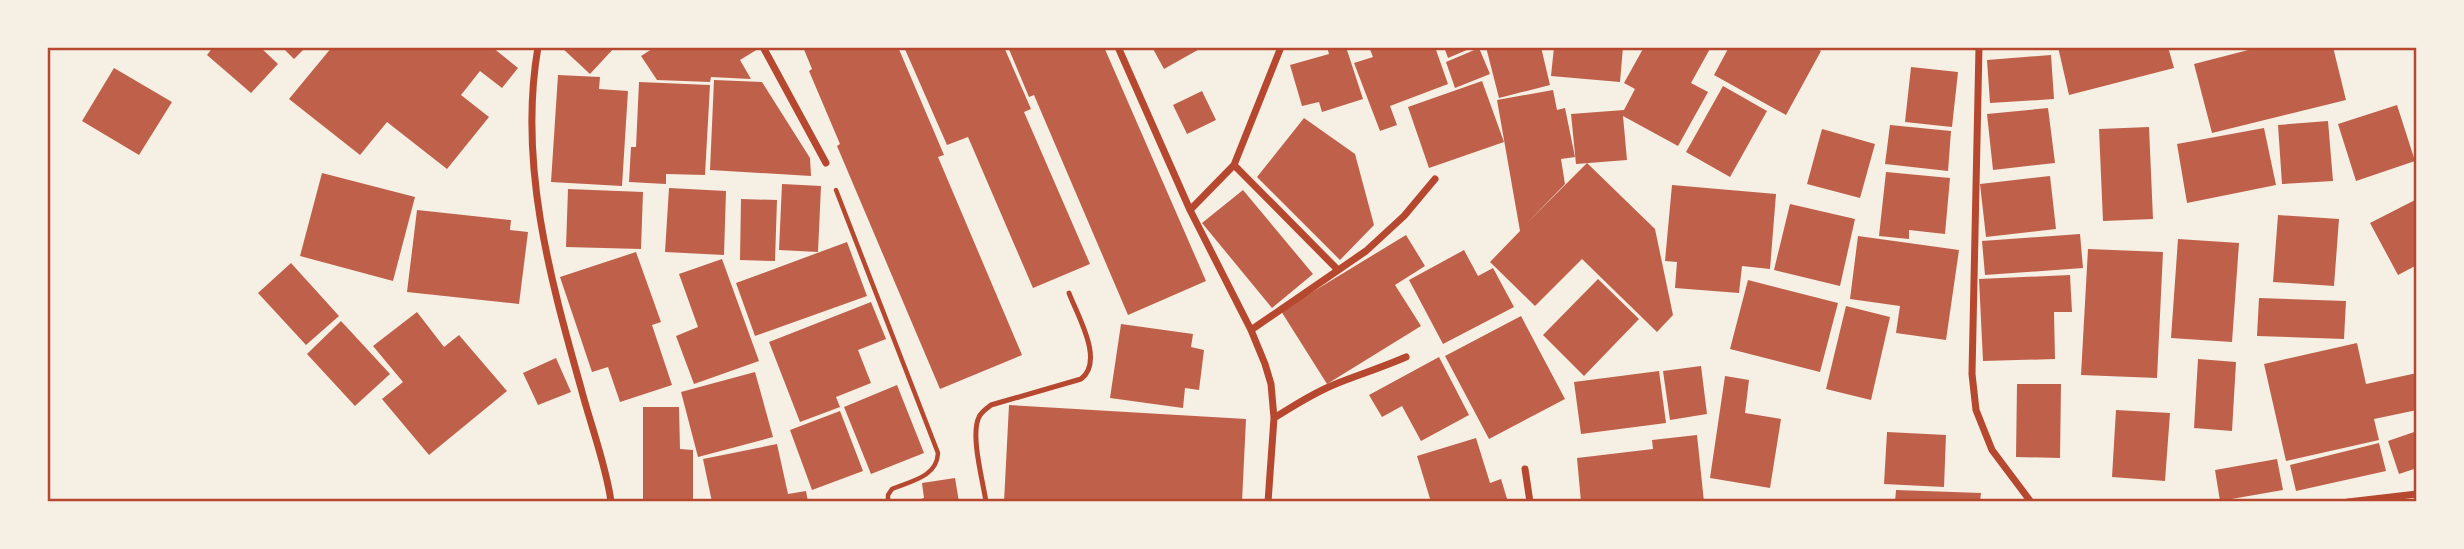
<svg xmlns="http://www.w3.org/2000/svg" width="2464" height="549" font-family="'Noto Sans',sans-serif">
  <rect width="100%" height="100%" fill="#f6efe4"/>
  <!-- building -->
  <path fill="#bf614a" d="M213,47H260L278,64L251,93L207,55Z
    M282,47H306L294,59Z
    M332,47H492L518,68L502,88L480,71L461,95L489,117L447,169L387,122L360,155L289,99Z
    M561,47H615L590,74Z
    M655,47H757L758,49L740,60L751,79L711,77L710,82L657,80L641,56Z
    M803,47H898L944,155L938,157L1022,355L940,389L837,146L840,144L809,71L812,69Z
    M904,47H1004L1031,109L1024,112L1090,264L1033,288L968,137L947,145Z
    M1008,47H1104L1206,281L1128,315L1034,95L1029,97Z
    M1152,47H1203L1164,69Z
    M1327,47H1346L1363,99L1322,112L1319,102L1302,106L1290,65L1329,54Z
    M1369,47H1435L1448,84L1390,106L1397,125L1380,131L1354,63L1373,57Z
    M1444,47H1474L1448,58Z
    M1486,47H1541L1550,85L1499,98Z
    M1554,47H1623L1620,82L1551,76Z
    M1644,47H1711L1691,83L1708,92L1678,146L1623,116L1627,160L1576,164L1571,114L1624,110L1635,89L1624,83Z
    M1729,47H1814L1821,51L1786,115L1714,75Z
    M2058,47H2168L2174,68L2069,95Z
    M2260,47H2333L2346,100L2212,133L2194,64Z
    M1479,48L1490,74L1455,88L1446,62Z
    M2051,55L2054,99L1990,103L1987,60Z
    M1911,67L1958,72L1952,127L1905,122Z
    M114,68L172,102L139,155L82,121Z
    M558,75L600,77L599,89L628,91L622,186L551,182Z
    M714,80L762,82L810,158L811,176L710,170Z
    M1482,81L1504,142L1429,168L1408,107Z
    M639,82L710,85L705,175L666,174V184L629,182L631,147H636Z
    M1723,86L1767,111L1730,177L1686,152Z
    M1553,90L1557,110L1565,108L1575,157L1561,159L1565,184L1526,224L1587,163L1655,229L1673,315L1657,332L1582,259L1535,306L1490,262L1520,231L1497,100Z
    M1202,91L1216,120L1187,134L1173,105Z
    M2397,105L2415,161L2356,181L2338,124Z
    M2048,108L2055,163L1993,170L1987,114Z
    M1304,118L1355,154L1374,225L1340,260L1257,177Z
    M2328,121L2333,181L2282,184L2278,125Z
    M1890,125L1951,131L1948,171L1885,164Z
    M2149,127L2153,219L2103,221L2099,129Z
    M2264,128L2276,185L2187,203L2177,144Z
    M1822,129L1875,144L1860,198L1807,184Z
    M1886,172L1950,178L1945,234L1909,230V239L1879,236Z
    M322,173L415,197L393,281L300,256Z
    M2050,176L2056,229L1986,237L1980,184Z
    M782,184L821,186L818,252L779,250Z
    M1672,185L1776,194L1770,269L1742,266L1739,293L1675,288L1677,262L1665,261Z
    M669,188L726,191L724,255L665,252Z
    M568,189L643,192L641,249L566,247Z
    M1243,190L1313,274L1272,308L1202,223Z
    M741,199L777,200L775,261L740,260Z
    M2417,199V265L2398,275L2370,223Z
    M1790,204L1855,219L1840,286L1774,270Z
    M417,210L511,220L510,230L528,232L519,304L407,292Z
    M2278,215L2339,219L2334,286L2273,282Z
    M2080,234L2083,268L1985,275L1982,241Z
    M1406,235L1425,266L1395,285L1421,326L1327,384L1281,311Z
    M1858,236L1959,250L1946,340L1896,333L1900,306L1850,299Z
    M2178,239L2239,243L2232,342L2171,338Z
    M847,242L867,296L755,336L736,283Z
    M2088,249L2163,252L2157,378L2081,375Z
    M1464,250L1478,276L1493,268L1514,307L1443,344L1409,280Z
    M636,252L661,322L652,325L672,385L620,402L608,367L592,372L560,277Z
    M722,259L759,361L694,384L676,336L698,327L679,274Z
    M291,263L339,316L306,345L258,293Z
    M2070,275L2072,312H2054L2055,359L1983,361L1979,279Z
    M1598,279L1639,319L1584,376L1543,335Z
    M1748,280L1838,303L1820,372L1730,349Z
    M2259,298L2346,301L2344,339L2257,336Z
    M871,302L886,339L858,350L871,383L836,397L840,407L800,422L769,342Z
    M1846,306L1890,317L1871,400L1826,389Z
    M417,312L444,347L459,335L507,391L429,455L382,399L403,382L373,346Z
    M1521,316L1565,399L1489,439L1445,356Z
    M341,321L390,374L355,406L307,354Z
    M1121,324L1193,334L1191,347L1204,350L1199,390L1185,388L1183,408L1110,398Z
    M2357,343L2366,384L2417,373V410L2374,419L2379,440L2286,461L2264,364Z
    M1439,357L1469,415L1421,441L1402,406L1382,417L1369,395Z
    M556,358L571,392L538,405L523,373Z
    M2198,359L2236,362L2232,431L2194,428Z
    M1701,366L1707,414L1670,420L1663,371Z
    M1659,371L1666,423L1581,434L1574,382Z
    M755,372L773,437L698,457L681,392Z
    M1725,376L1749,380L1745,413L1781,419L1770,488L1710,478Z
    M2017,384H2061L2060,458L2016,457Z
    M897,385L924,453L871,474L844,407Z
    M1009,405L1246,419L1242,502H1004Z
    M643,407H679L680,449L693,450V502H643Z
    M2116,410L2170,413L2165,481L2112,477Z
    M840,411L863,471L812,490L790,430Z
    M2417,431V468L2399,474L2388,441Z
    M1887,432L1946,435L1944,487L1884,484Z
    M1697,435L1704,502H1581L1577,458L1653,449L1652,440Z
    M1476,438L1490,483L1501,479L1508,502H1431L1417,456Z
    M2379,443L2386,471L2296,491L2290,465Z
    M777,444L788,494L806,491L808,502H712L703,459Z
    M2277,459L2283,490L2220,501L2215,470Z
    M955,478L959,502H911L924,498L922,483Z
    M1896,490L1981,493L1980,502H1895Z"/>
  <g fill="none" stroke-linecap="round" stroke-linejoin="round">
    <!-- path -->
    <path stroke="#b5482f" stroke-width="4.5" d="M836,190L938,453C937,477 911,481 892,489L888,495V502"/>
    <!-- service -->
    <path stroke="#b5482f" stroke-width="5" d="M986,502C983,481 970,435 979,417C981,412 986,409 991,405L1081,379C1105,361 1077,315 1069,293"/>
    <!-- minor -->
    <path stroke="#b5482f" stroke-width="7" d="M538,47C518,163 550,278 581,388C590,423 607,468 611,502
      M763,47L826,163
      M1118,47L1190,210L1251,330L1265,364L1271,384L1274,418L1268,502
      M1979,47L1972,374L1976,410L1992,450L2031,502
      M1234,165L1338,270
      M1190,210L1234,165L1281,47
      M1251,330L1366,251L1404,216L1435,179
      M1274,418C1295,405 1315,392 1338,383C1361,374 1383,367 1406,357
      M1525,469L1530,502
      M2348,502L2417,494"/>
  </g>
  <!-- border -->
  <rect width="2464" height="549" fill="none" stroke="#f6efe4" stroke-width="98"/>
  <rect x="49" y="49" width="2366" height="451" fill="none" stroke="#b5482f" stroke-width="2.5"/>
</svg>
